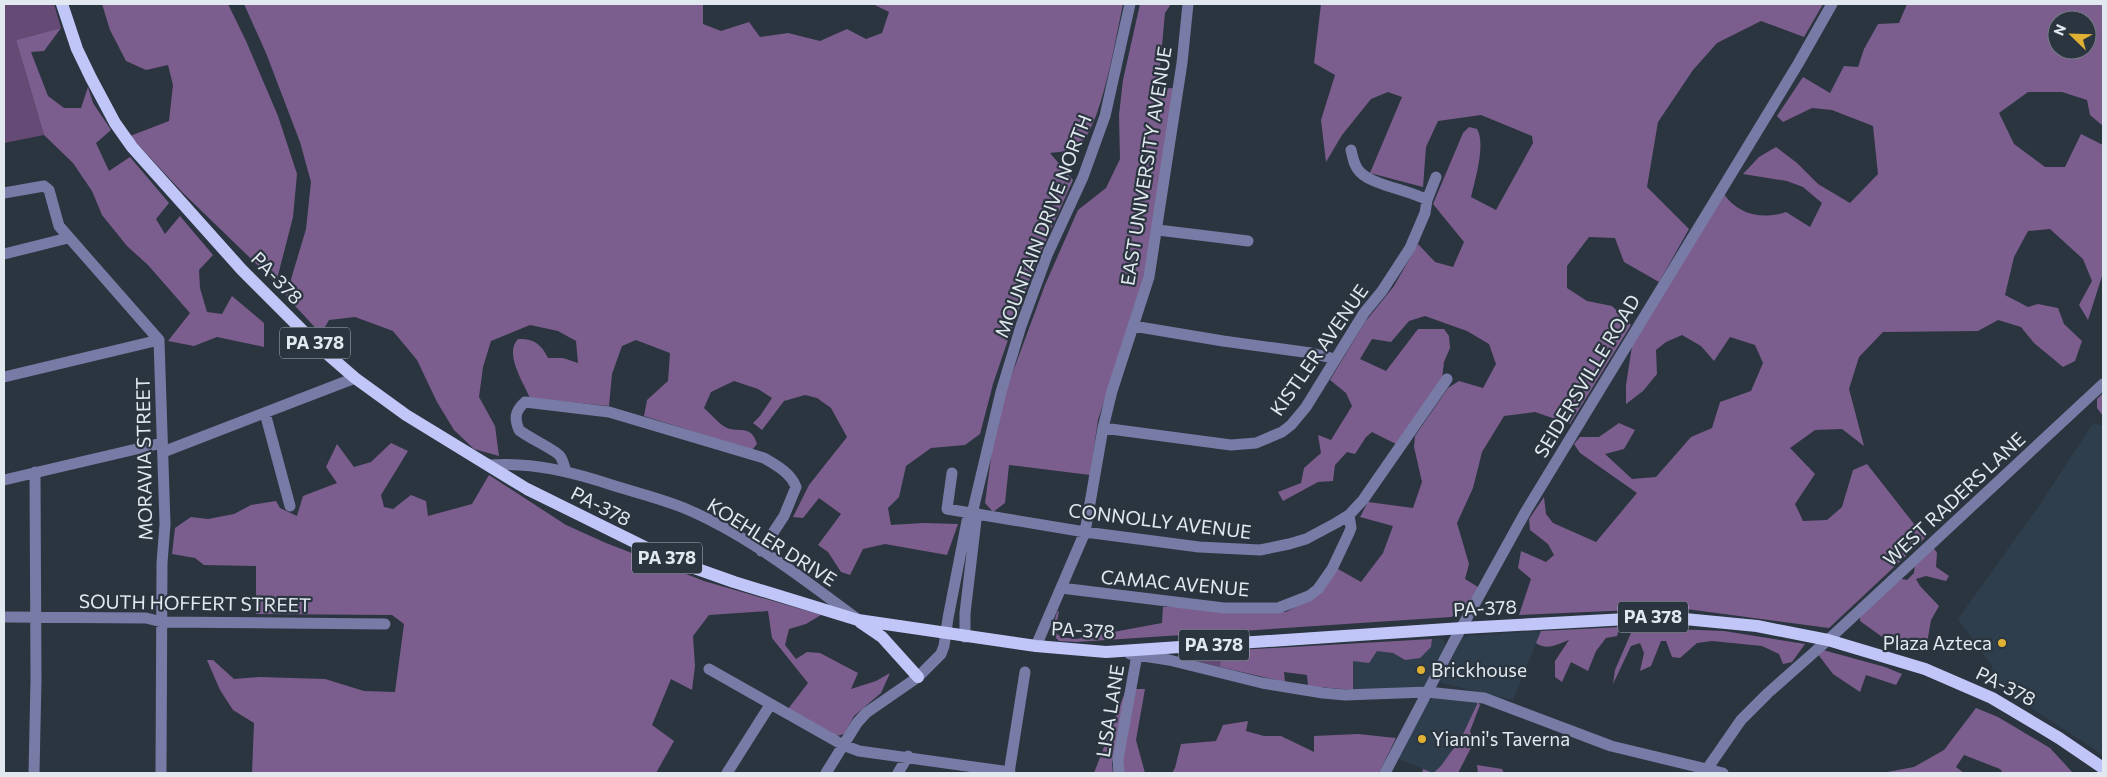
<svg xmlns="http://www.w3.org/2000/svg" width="2107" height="777" font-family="Commissioner,sans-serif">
  <rect width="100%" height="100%" fill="#2b353f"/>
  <!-- built -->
  <path fill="#2f3e4d" d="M2093,423L2103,426V755L2033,709L1995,687L1992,666L1958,619L2041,503Z
    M1541,631L1513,700L1441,683L1440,678L1458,644L1463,638L1468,636Z
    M1440,638L1445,643V649L1424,686L1353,690V661L1377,650L1393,653L1405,660L1431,647L1432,639Z
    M1434,697L1478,702L1458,745L1453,748L1442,767L1433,773L1396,758L1424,706Z"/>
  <!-- green -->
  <path fill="#654a76" d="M4,4H54L61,28L16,40L44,135L4,143Z
    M1221,651L1220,667L1192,660L1188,658L1186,653Z"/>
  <!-- forest -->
  <path fill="#7c5e8e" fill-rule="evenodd" d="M102,4H228L246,41L278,116L297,174L293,217L276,283L182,192L130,136L169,121L173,85L168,65L146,70L126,61L110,30Z
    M244,4H703V24L721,31L749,22L760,37L788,33L820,41L847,29L866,39L882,33L889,12L873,4H1123C1116,36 1102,125 1079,146C1073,151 1058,152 1050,153L1073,180L1035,265L1011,331L993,384L980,434L965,445L931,448L906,466L899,497L888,508L891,525L923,523L958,524L947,555L885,544L863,549L850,575L841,572L828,552L818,545L841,514L819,498L803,518L793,517L809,485L847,437L831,408L817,398L805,395L784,401L762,430L753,423L760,416L772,398L758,389L734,381L711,392L704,408C711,414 718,423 725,427C738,434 751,423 757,444L752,450L644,416L647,400L668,381L670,353L636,340L622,346L612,374L609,406L530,398C523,382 504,353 518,339C534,338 542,345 548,358H563L578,363L576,341L558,331L530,325L491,341L483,367L479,397L495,426L499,456L474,449L454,430L437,402L417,360L393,331L355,317L329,320L321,334L286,296L306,229L311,182L300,142L266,53Z
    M1140,4H1171L1165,13L1158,89L1173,88L1154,224L1143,281L1098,420L1090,475L1009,465L1005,503L993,512L985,503L992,450L1007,388L1045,285L1078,210L1106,188L1120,159L1119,115L1123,80Z
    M1321,4H1823L1804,37L1761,21L1717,43L1693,70L1658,122L1647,187L1689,229L1659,282L1624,262L1615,238L1589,237L1567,266V288L1587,301L1612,306L1631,325L1570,424L1535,412L1504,416L1482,452L1473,488L1457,523L1469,564L1465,579L1478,587C1471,602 1466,610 1451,617L1076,642L1059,641L1051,633L1057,612L1059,611L1055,632L1061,637L1076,639L1162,623L1163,607H1184L1227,612H1286L1317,596L1338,569L1361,582L1383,553L1393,526L1360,517L1368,502L1413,508L1422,482L1414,447L1415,436L1448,388L1459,381L1483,388L1496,364L1489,344L1467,331L1425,316L1409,321L1391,342L1372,339L1360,359L1386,371L1418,329H1444L1449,336L1450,348L1444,362L1442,379L1396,444L1372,432L1366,437L1355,454L1347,452L1335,465L1333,481L1318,482L1283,501L1278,492L1301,483L1304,468L1321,453L1318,435L1331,440L1352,406L1346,393L1330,380L1365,322L1394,286L1418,244L1435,262L1453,267L1464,242L1433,204L1463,133L1469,127L1477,129C1486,144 1475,180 1471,197L1496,210L1533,143L1532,136L1481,115L1438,121L1426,147L1423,187L1370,173L1402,97L1388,92L1371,99L1342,135L1326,162L1321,120L1335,75L1314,63Z
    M1907,4H2103V126L2090,115L2087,100L2062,92H2028L1999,113L2014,144L2045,167H2065L2081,134L2103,145V273L2088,320L2079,305L2092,281L2083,259L2050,229L2028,231L2014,257L2005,295L2028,307L2038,304L2058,308L2064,324L2082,341L2075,361L2063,367L2034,343L2021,327L1998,320L1978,331L1883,332L1859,357L1849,389L1864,446L1842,429L1815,430L1790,448L1815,474L1795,504L1803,521L1827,520L1842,507L1853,470L1867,464L1925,538L1829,628L1679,608L1519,615L1531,579L1518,568L1521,551L1546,562L1554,555L1548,544L1530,530L1529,519L1544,497L1546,514L1553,523L1596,542L1637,493L1580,453L1574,444L1580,437H1599L1619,423L1635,430L1624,449L1605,454L1632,479L1656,477L1691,437L1712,428L1720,402L1751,391L1763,363L1755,345L1730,337L1714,361L1701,346L1682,335L1666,342L1656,350L1657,374L1643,391L1626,404V385L1632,346L1724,194C1738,215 1763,220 1786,212L1810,227L1822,203L1803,187L1787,181L1743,174L1759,157L1776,147L1797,163L1818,184L1850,203L1878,174L1873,126L1832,110L1812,108L1783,122L1777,116L1803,77L1830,93L1844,66L1858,67L1864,49L1878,24L1899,23ZM2057,20H2087V50H2057Z
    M61,28L44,51L31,52L48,96L64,108H81L88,87L93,103L111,130L96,143L109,171L130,157L169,203L156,219L165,234L180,216L213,255L199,270L200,288L207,312L222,314L232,296L264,323V347L217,337L194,346L168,341L190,313L148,265L127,246L102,215L92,191L73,163L44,135L16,40Z
    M2103,393V416L2097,408V399Z
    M391,443L408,451L381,495L384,507L393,509L411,495L426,501L428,516L472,504L489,475L566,525L606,543L704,581L821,615L806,624L789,629L785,645L796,659L807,652L820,653L858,673L851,689L876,681L890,673L881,693L854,716L844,734L837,736L788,709L808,683L772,638L768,611L709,615L693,636L695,666L692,690L671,679L652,725L674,741L656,773H252L254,723L233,710L220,690L207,660H213L234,679L259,677L325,679L364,691L395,692L404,624L392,615L256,614V566L204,565L195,558L172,554L175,528L191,517L208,519L234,514L251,505L276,501L280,508L297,516L303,496L337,483L326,467L337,444L354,467L371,462Z
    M1933,547L1937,553L1936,567L1949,576L1946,581L1926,576L1916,579L1920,586L1939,606L1931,620L1926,649L1885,639L1860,621V614L1897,578L1907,580L1914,573L1915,563Z
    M1621,627L1724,631L1805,644L1792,662L1783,664L1779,654L1762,646L1712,641L1697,643L1680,658L1672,657L1666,641H1661L1651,666L1640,671L1644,653L1640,643L1631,646L1613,684L1615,670L1631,633L1619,630L1617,636L1606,638L1596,651L1588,671L1571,662L1562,682L1555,677V661L1569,640C1558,644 1547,651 1536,643L1541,631Z
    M1432,639L1431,647L1420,658L1405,660L1393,653L1377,651L1369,663L1353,661V690L1308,686L1307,675L1284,672L1285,682L1220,667L1221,651Z
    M1823,650L1885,667L1902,674L1896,685L1866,675L1860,692L1833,674L1817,653Z
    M1127,687L1112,763L1113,773H1094Z
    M1136,689H1145L1136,740L1145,773H1123V754Z
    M1478,702L1480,705L1470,731L1474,742L1458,773H1422L1423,769L1433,773C1445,765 1448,752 1458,745Z
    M1976,708L1998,717L2050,748L2073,773H2003L2000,769L1964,755L1956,767L1964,773H1882L1914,767L1944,750Z
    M1248,721L1246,731L1264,736H1281L1314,752V736L1358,734L1396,738L1379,773H1172L1175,768L1181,744L1216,741L1223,725Z
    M1477,765L1502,769L1504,773H1478Z"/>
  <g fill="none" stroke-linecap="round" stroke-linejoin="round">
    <!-- minor -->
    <path stroke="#777ba5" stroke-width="11" d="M1351,150C1353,158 1354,166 1360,172C1372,185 1409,190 1427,200
      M4,193L44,186L49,190L59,226L159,340L165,524L162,563L161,773
      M1158,230L1248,241
      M4,254L68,238
      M1133,326L1223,341L1311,353L1335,359
      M4,377L159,340
      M265,413L290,506
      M1103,428L1231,445L1256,443L1282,432L1291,425L1306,407L1364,313L1382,291L1410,248L1425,213L1427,200L1436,177
      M163,452L355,378
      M489,465C533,462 573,472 615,486C638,493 662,499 684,508C746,534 802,578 856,618
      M566,471C564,466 563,460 560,456C556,450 527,437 519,430C514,418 515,411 525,402L609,412L764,458C776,465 791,473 796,487L784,516L761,551
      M952,473L947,509L1085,532L1199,547L1260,550L1289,544L1306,539L1336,523L1349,515L1363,500L1447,379
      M4,480L162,443
      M1061,588L1224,608H1278L1309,596L1318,589L1332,569L1349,533L1351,528L1349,515
      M4,617L146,618L162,622L385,624
      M965,637V613L976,520L972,514
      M1036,646L1085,532L1103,428L1112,391L1149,277L1182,63L1188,4
      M1130,654L1169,660L1262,683L1323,693L1345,695L1427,692L1484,698L1611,746L1723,773
      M709,669L843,745L859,751L1010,772
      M1707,769L1741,720L1768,693L1828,640L2103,384
      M34,773L36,680L35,472
      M727,773L770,705
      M826,773L857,723L866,713L918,677L941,654L944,646L948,618L967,521L972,514L1001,392L1021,326L1047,255L1083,177L1105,116L1130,4
      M898,773L908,756
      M1009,773L1025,672
      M1119,773L1118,759L1137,655
      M1385,773L1453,643L1526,511L1798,64L1832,4"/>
    <!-- major -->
    <path stroke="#c1c6f9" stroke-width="12" d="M62,4L77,49L91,78L115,123L132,147L242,270L318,346L355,378L406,415L527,489L669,559L734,582L858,620L1036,646L1106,652L1462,628L1664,617L1757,626L1828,640L1925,669L1992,698L2059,738L2103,768
      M860,622L882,637L918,677"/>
  </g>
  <!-- markers -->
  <g fill="#dfb034" stroke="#2b353f" stroke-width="2">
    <circle cx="2002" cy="643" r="5"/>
    <circle cx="1421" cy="670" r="5"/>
    <circle cx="1422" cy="739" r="5"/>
  </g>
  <g text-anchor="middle" stroke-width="4.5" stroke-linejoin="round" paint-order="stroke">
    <!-- shield labels -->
    <g fill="#2b353f" stroke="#abb2ba" stroke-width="1">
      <rect x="280" y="327.5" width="70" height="31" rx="4"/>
      <rect x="632" y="542.5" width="70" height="31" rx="4"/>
      <rect x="1618" y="601.5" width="70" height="31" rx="4"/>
      <rect x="1179" y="629.5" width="70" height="31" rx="4"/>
    </g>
    <g font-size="18" font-weight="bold" fill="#e2e8ef">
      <text x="315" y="349">PA 378</text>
      <text x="667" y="564">PA 378</text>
      <text x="1653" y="623">PA 378</text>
      <text x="1214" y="651">PA 378</text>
    </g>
    <!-- street labels -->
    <g font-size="19" fill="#e2e8ef" stroke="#2b353f">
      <text transform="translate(1146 166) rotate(-81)" y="7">EAST UNIVERSITY AVENUE</text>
      <text transform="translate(1043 226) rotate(-69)" y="7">MOUNTAIN DRIVE NORTH</text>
      <text transform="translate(277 278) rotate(46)" y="7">PA-378</text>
      <text transform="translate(1319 350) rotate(-55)" y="7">KISTLER AVENUE</text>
      <text transform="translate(1587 376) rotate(-59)" y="7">SEIDERSVILLE ROAD</text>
      <text transform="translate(144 459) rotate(-91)" y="7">MORAVIA STREET</text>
      <text transform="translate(1954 499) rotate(-43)" y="7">WEST RADERS LANE</text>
      <text transform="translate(601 506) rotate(27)" y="7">PA-378</text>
      <text transform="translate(1160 521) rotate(7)" y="7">CONNOLLY AVENUE</text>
      <text transform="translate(772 542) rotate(32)" y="7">KOEHLER DRIVE</text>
      <text transform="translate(1175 583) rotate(5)" y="7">CAMAC AVENUE</text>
      <text transform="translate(195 603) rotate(1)" y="7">SOUTH HOFFERT STREET</text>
      <text transform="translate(1485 608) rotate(-3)" y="7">PA-378</text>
      <text transform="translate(1083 630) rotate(3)" y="7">PA-378</text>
      <text transform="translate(2006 686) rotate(27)" y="7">PA-378</text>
      <text transform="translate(1110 711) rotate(-81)" y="7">LISA LANE</text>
    </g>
    <!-- poi labels -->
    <g font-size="19" fill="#e2e8ef" stroke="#2b353f" text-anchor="start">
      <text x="1992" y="650" text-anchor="end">Plaza Azteca</text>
      <text x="1431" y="677">Brickhouse</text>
      <text x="1432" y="746">Yianni's Taverna</text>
    </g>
  </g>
  <!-- border -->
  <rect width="2107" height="777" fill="none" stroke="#e2e8ef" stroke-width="10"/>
  <!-- north arrow -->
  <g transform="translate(2072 35) rotate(293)"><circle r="24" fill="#2b353f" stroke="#747d85"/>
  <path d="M0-4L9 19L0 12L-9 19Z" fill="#dfb034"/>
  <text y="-8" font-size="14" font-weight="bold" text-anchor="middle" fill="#e2e8ef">N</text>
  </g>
</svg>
